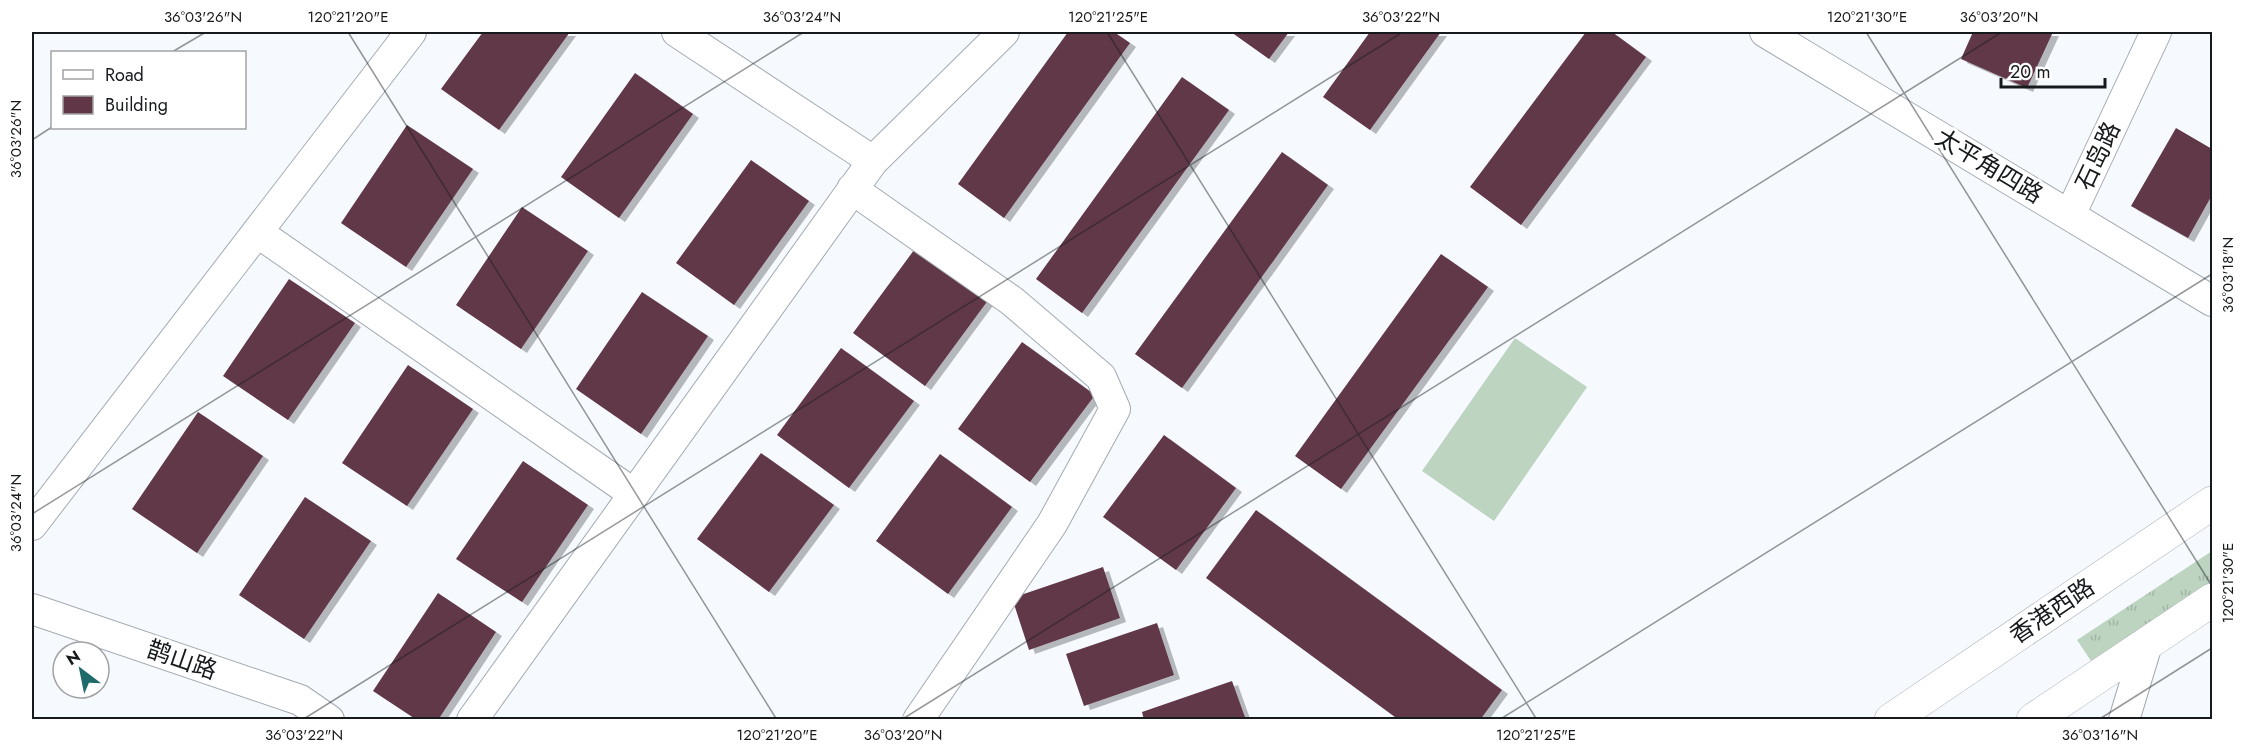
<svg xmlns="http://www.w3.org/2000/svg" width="2244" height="751" font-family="Jost,'Noto Sans SC',sans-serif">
  <defs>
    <pattern id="grass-tufts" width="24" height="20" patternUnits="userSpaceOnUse" patternTransform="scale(1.5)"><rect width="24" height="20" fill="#bcd4c0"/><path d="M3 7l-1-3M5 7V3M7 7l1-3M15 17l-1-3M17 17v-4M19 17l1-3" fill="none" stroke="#a1b5a4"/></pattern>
    <filter id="shadow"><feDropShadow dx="6" dy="4" stdDeviation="0" flood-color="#0004"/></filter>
  </defs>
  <rect width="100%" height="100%" fill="#f6faff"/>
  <!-- grass -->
  <path fill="url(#grass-tufts)" d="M2212,551V581L2091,661L2077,640Z"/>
  <!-- garden -->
  <path fill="#bcd4c0" d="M1515,338L1587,387L1494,521L1422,471Z"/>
  <!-- building -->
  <path fill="#613747" filter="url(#shadow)" d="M483,32H570L499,130L441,89Z
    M1068,32H1114L1130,43L1004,218L958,184Z
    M1231,32H1289L1269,59Z
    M1370,32H1441L1370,130L1323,97Z
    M1586,32H1612L1646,57L1521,225L1470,187Z
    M1973,32H2053L2027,88L1961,59Z
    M635,73L693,114L619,218L561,177Z
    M1182,77L1229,110L1082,313L1036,279Z
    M407,125L473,169L406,267L341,223Z
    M2176,128L2212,149V195L2188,238L2131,206Z
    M1282,152L1328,185L1182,388L1135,354Z
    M751,160L809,201L734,305L676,263Z
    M522,207L588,251L521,349L456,305Z
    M917,246L989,299L925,386L853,333Z
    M1441,254L1488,287L1341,489L1295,456Z
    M289,279L355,323L288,420L223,376Z
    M642,292L708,336L641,434L576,389Z
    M1022,342L1095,395L1030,482L958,429Z
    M841,348L914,401L849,488L777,435Z
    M408,365L473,409L407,506L342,463Z
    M198,412L263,456L197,553L132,509Z
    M1164,435L1236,488L1176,570L1103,517Z
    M761,453L834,505L769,592L697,539Z
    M940,454L1012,507L948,594L876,541Z
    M523,461L588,505L522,602L456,559Z
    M305,497L371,541L304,639L239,595Z
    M1256,510L1502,690L1480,720H1399L1206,578Z
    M1103,567L1120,618L1029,650L1012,598Z
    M438,593L496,632L438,720H417L373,691Z
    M1157,623L1174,675L1084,706L1066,654Z
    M1232,681L1246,720H1144L1142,712Z"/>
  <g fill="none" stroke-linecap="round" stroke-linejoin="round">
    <!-- street casing -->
    <g stroke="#a3aab1" stroke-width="32">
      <path id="street" d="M1765,32L2212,301
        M873,161L1004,32
        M852,189L1012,301L1101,377L1115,409L1052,524L918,720
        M2070,215L2156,32
        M257,232L634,494
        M32,525L411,32
        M32,609L300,700L329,720
        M472,720L873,161L677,32
        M2124,720L2147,644"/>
    </g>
    <!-- primary casing -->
    <g stroke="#a3aab1" stroke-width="34">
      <path id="primary" d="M1891,720L2212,503
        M2033,720L2212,600"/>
    </g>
    <!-- street -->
    <use href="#street" stroke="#fff" stroke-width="30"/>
    <!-- primary -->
    <use href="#primary" stroke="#fff" stroke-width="33"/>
  </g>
  <!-- ticks -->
  <path fill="none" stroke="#171a1c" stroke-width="1.5" stroke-opacity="0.45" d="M348,32L777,720M1107,32L1537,720M1866,32L2212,586M172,52L206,32M32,140L52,127M32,514L804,32M302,720L1403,32M901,720L2002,32M1499,720L2212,274M2098,720L2212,648"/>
  <g text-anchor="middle" stroke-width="6" stroke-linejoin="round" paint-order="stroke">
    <!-- street labels -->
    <g font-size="24" fill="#171a1c" stroke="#fff">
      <text transform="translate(2098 156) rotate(-65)" y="8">石岛路</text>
      <text transform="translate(1989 166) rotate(31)" y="8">太平角四路</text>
      <text transform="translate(2052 611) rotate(-34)" y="8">香港西路</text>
      <text transform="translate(182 660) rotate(19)" y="8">鹊山路</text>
    </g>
  </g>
  <!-- border -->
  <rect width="2244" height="751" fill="none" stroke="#ffffff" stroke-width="66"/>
  <!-- legend -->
  <rect x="51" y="51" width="195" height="78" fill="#ffffff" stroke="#a2a3a4" stroke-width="1.5"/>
  <rect x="63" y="70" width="30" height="9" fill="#ffffff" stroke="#a2a3a4" stroke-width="1.5"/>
  <text x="105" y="81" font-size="18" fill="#171a1c">Road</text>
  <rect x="63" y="96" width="30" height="18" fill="#613747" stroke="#a2a3a4" stroke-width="1.5"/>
  <text x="105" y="111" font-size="18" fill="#171a1c">Building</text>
  <!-- north arrow -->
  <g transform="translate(81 670) rotate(328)"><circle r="28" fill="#ffffff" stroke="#a2a3a4" stroke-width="1.5"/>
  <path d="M0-4.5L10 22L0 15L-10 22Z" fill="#1f6b6c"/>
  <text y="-9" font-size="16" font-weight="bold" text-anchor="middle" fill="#171a1c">N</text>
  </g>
  <!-- scale -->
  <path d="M2001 78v9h104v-9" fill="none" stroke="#171a1c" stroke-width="3"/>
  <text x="2010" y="78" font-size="18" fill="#171a1c" stroke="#ffffff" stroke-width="4.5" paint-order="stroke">20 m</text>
  <rect x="33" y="33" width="2178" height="685" fill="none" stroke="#171a1c" stroke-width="2"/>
  <g font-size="15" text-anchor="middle" fill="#171a1c">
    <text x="203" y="22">36°03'26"N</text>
    <text x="348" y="22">120°21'20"E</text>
    <text x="802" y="22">36°03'24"N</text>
    <text x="1108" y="22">120°21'25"E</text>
    <text x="1401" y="22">36°03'22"N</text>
    <text x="1867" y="22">120°21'30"E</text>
    <text x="1999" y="22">36°03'20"N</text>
    <text transform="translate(16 139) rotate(-90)" y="5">36°03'26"N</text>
    <text transform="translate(2228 275) rotate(-90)" y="5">36°03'18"N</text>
    <text transform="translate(16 513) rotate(-90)" y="5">36°03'24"N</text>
    <text transform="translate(2228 583) rotate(-90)" y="5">120°21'30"E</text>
    <text x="304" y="740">36°03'22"N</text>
    <text x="777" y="740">120°21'20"E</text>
    <text x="903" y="740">36°03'20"N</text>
    <text x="1536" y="740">120°21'25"E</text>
    <text x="2100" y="740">36°03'16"N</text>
  </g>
</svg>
